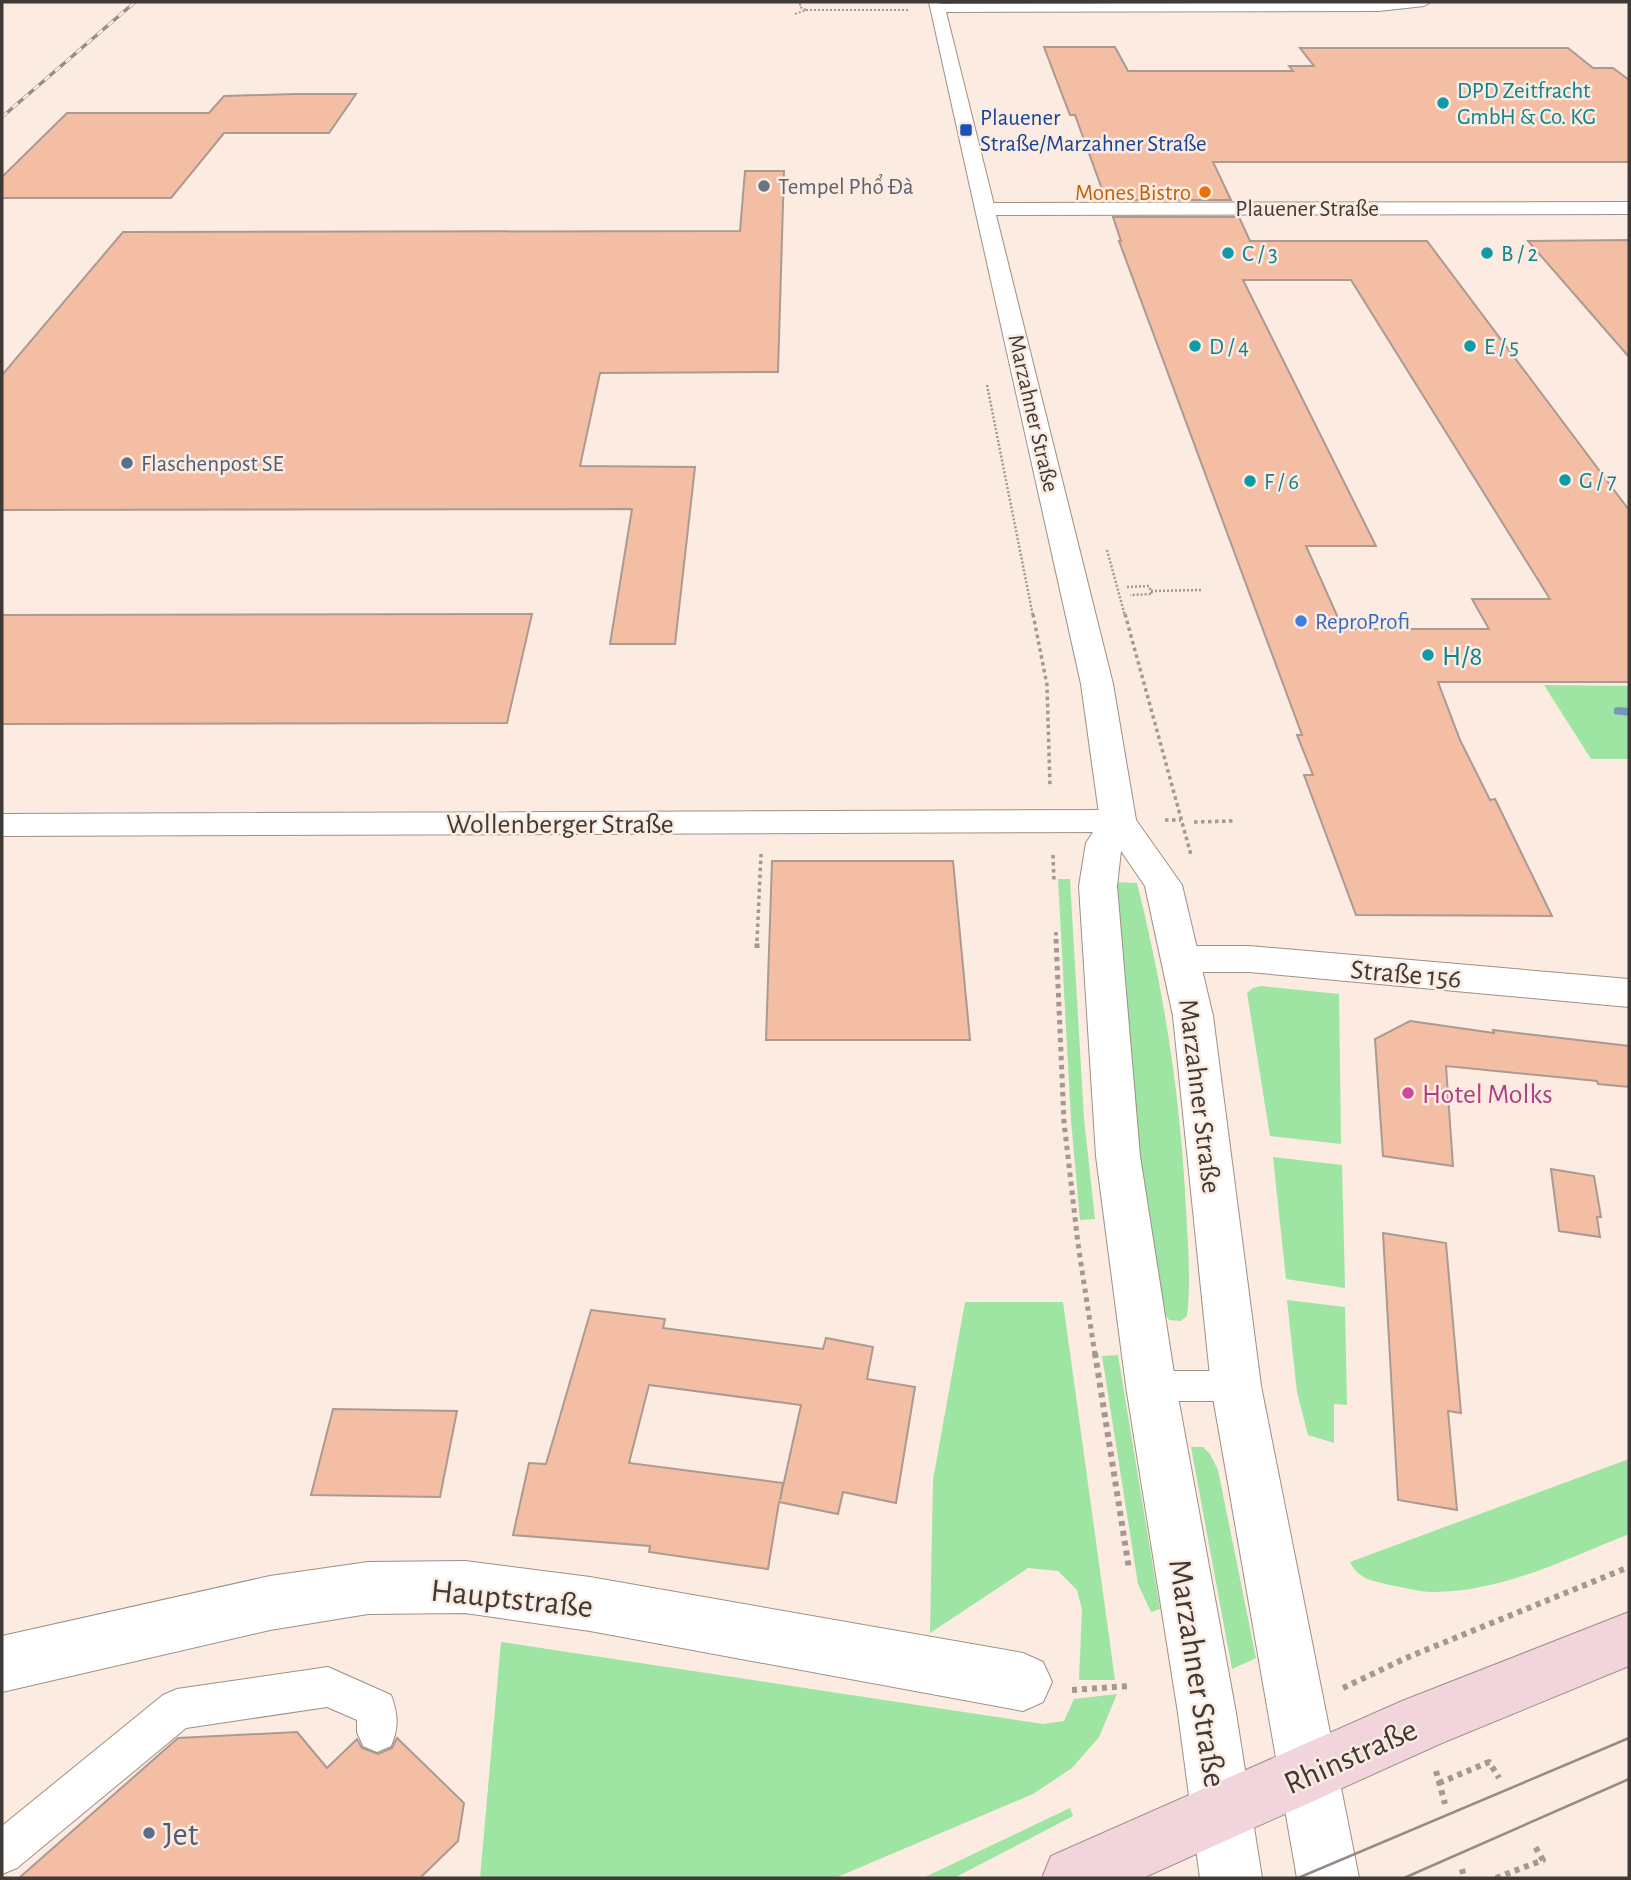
<svg xmlns="http://www.w3.org/2000/svg" width="1631" height="1880" font-family="'Alegreya Sans',sans-serif">
  <rect width="100%" height="100%" fill="#fbebe1"/>
  <!-- green -->
  <path fill="#9ee4a2" d="M1544,685L1629,686V759H1591Z
    M1058,879H1070L1084,1119L1095,1219L1080,1220L1071,1120Z
    M1113,882L1137,883C1164,990 1181,1100 1186,1210C1188,1245 1191,1280 1187,1316L1181,1321L1169,1320L1162,1308L1136,1156Z
    M1261,986L1339,994L1341,1144L1270,1136L1247,993L1253,988Z
    M1273,1157L1342,1165L1345,1288L1286,1279Z
    M1287,1300L1345,1307L1347,1405L1334,1404V1443L1308,1435L1297,1392Z
    M965,1302H1063L1115,1680H1079L1082,1609L1077,1590L1058,1571L1028,1568L930,1633L933,1480Z
    M1118,1355L1160,1609L1151,1612L1138,1584L1102,1356Z
    M1191,1447H1203L1210,1454L1218,1470L1256,1658L1232,1669Z
    M1629,1459V1534C1566,1559 1502,1592 1433,1592C1419,1592 1403,1587 1390,1585C1373,1581 1358,1579 1350,1562Z
    M501,1642L1043,1724L1064,1721L1074,1699L1117,1694L1099,1737L1072,1768L1033,1794L835,1878H480Z
    M1070,1808L1073,1816L954,1878H923Z"/>
  <g fill="none" stroke-linecap="round" stroke-linejoin="round">
    <!-- stream -->
    <path fill="#7996bd" fill-rule="evenodd" d="M1618,707L1629,708V716L1614,714V708Z"/>
  </g>
  <!-- building -->
  <path fill="#f4bea5" stroke="#aa9a92" stroke-width="2" fill-rule="evenodd" d="M1044,47H1115L1128,71H1293L1289,66H1314L1300,48H1568L1593,68H1613L1629,80V162H1213L1231,200H1106L1075,115H1070Z
    M296,94H356L329,133H224L171,198H2V177L67,113H209L224,96Z
    M745,171H784L778,372L600,373L580,466L695,467L675,644H610L632,509L2,510V375L123,232L740,231Z
    M1113,217H1239L1250,241H1427L1629,510V682H1438L1460,740L1490,800L1495,799L1552,916L1356,915L1304,775H1313L1297,735H1302L1119,241H1121ZM1243,280H1351L1550,599H1472L1489,629H1343L1306,546H1376Z
    M1629,240V357L1528,241Z
    M532,614L507,723L2,724V615Z
    M772,861H953L970,1040H766Z
    M1410,1021L1494,1033L1493,1030L1629,1046V1087L1598,1084L1597,1081L1446,1066L1453,1166L1383,1156L1375,1039Z
    M1551,1169L1594,1176L1601,1217H1597L1600,1237L1559,1231Z
    M1383,1233L1446,1243L1461,1413L1448,1411L1457,1510L1398,1500Z
    M591,1310L665,1319L663,1328L823,1349L826,1338L873,1347L867,1379L915,1387L896,1503L843,1492L838,1514L779,1502L768,1569L649,1552L650,1546L513,1535L529,1463L546,1464ZM649,1385L801,1405L780,1500L783,1483L629,1463Z
    M333,1409L457,1411L440,1497L311,1495Z
    M297,1732L327,1768L357,1739L362,1748L378,1754L392,1748L397,1738L464,1803L458,1841L420,1878H19L178,1738Z"/>
  <g fill="none" stroke-linecap="round" stroke-linejoin="round">
    <!-- service casing -->
    <g stroke="#9e9086" stroke-width="2">
      <path id="service" d="M1151,1371H1236L1248,1376L1253,1386L1248,1396L1236,1401H1151L1139,1396L1134,1386L1139,1376Z
        M328,1667L391,1695C398,1713 399,1728 391,1746L377,1752L363,1746L357,1732V1720L327,1707L186,1728L17,1868L2,1874V1826L163,1695L177,1689Z"/>
    </g>
    <!-- minor casing -->
    <g stroke="#9e9086" stroke-width="2">
      <path id="minor" d="M929,2L944,4L1431,2L1424,6L1379,11L946,12L995,209L992,213H978L975,209Z
        M1118,810L1131,813L1136,821L1131,829L1118,832L2,836V814Z
        M1182,946H1249L1629,979V1007L1249,972H1182L1168,968L1163,959L1168,950Z
        M465,1561L590,1577L1023,1653L1043,1662L1052,1682L1043,1702L1023,1711L590,1631L465,1613L368,1614L270,1630L2,1692V1636L270,1576L368,1562Z"/>
    </g>
    <!-- tertiary casing -->
    <g stroke="#9e9086" stroke-width="2">
      <path id="tertiary" d="M1629,202V214L996,215L1113,684L1136,820L1182,885L1213,1016L1261,1386L1359,1878H1297L1211,1386L1173,1016L1145,886L1121,851L1117,886L1140,1156L1176,1386L1236,1713L1262,1878H1200L1178,1713L1126,1386L1096,1156L1079,886L1086,843L1100,821L1081,684L975,209L978,205L985,203Z"/>
    </g>
    <!-- secondary casing -->
    <g stroke="#9e9086" stroke-width="2">
      <path id="secondary" d="M1629,1612V1666L1442,1743L1143,1878H1042L1051,1856L1402,1701Z"/>
    </g>
    <!-- path-far4 -->
    <path stroke="#a49891" stroke-width="2" stroke-dasharray="2 2" stroke-linecap="butt" d="M806,10H909
      M795,14L806,10L800,7V2"/>
    <!-- path-far3 -->
    <path stroke="#a49891" stroke-width="2.5" stroke-dasharray="2 2" stroke-linecap="butt" d="M987,385L1033,616
      M1107,550L1125,616
      M1127,587L1149,586L1152,594L1130,595
      M1151,591L1201,590"/>
    <!-- path-far2 -->
    <path stroke="#a49891" stroke-width="3.5" stroke-dasharray="3.5 3.5" stroke-linecap="butt" d="M1033,614L1047,685L1050,787
      M1125,614L1191,855
      M1165,820H1181
      M1194,822L1233,821
      M1053,855L1054,881
      M1056,932V941
      M757,941L761,854"/>
    <!-- path-far1 -->
    <path stroke="#a49891" stroke-width="5" stroke-dasharray="4.5 4.5" stroke-linecap="butt" d="M1056,939L1064,1122L1078,1244L1095,1355
      M757,948V939"/>
    <!-- path -->
    <path stroke="#a49891" stroke-width="6" stroke-dasharray="5 5" stroke-linecap="butt" d="M1095,1353L1129,1569
      M1343,1688L1406,1658L1629,1567
      M1072,1690L1129,1686
      M1436,1771L1445,1804
      M1439,1783L1489,1762L1499,1778
      M1462,1869L1464,1878
      M1496,1878L1543,1860L1533,1843"/>
    <!-- service -->
    <use href="#service" fill="#fff" fill-rule="evenodd"/>
    <!-- minor -->
    <use href="#minor" fill="#fff" fill-rule="evenodd"/>
    <!-- tertiary -->
    <use href="#tertiary" fill="#fff" fill-rule="evenodd"/>
    <!-- secondary -->
    <use href="#secondary" fill="#f2d4dd" fill-rule="evenodd"/>
    <!-- tram -->
    <path stroke="#968c85" stroke-width="2.5" d="M1298,1878L1629,1738
      M1404,1878L1629,1779"/>
    <!-- rail casing -->
    <g stroke="#968c85" stroke-width="3.5">
      <path id="rail" d="M2,117L135,2"/>
    </g>
    <!-- rail -->
    <use href="#rail" stroke="#fbebe1" stroke-width="2.5" stroke-dasharray="7" stroke-linecap="butt"/>
  </g>
  <!-- markers -->
  <g fill="#0f9aa8" stroke="#fbebe1" stroke-width="2.5">
    <circle cx="1443" cy="103" r="7"/>
    <circle cx="1228" cy="253" r="7"/>
    <circle cx="1487" cy="253" r="7"/>
    <circle cx="1195" cy="346" r="7"/>
    <circle cx="1470" cy="346" r="7"/>
    <circle cx="1565" cy="480" r="7"/>
    <circle cx="1250" cy="481" r="7"/>
    <circle cx="1428" cy="655" r="7"/>
  </g>
  <rect fill="#1a4fb4" stroke="#fbebe1" stroke-width="2.5" x="959" y="123" width="14" height="14" rx="3.5"/>
  <circle fill="#6b7280" stroke="#fbebe1" stroke-width="2.5" cx="764" cy="186" r="7"/>
  <circle fill="#e8710a" stroke="#fbebe1" stroke-width="2.5" cx="1205" cy="192" r="7"/>
  <g fill="#5c6f8a" stroke="#fbebe1" stroke-width="2.5">
    <circle cx="127" cy="463" r="7"/>
    <circle cx="149" cy="1833" r="7"/>
  </g>
  <circle fill="#3f7fe0" stroke="#fbebe1" stroke-width="2.5" cx="1301" cy="621" r="7"/>
  <circle fill="#d1479c" stroke="#fbebe1" stroke-width="2.5" cx="1408" cy="1093" r="7"/>
  <g text-anchor="middle" stroke-width="5" stroke-linejoin="round" paint-order="stroke">
    <!-- far-culture labels -->
    <g font-size="23" fill="#0d838f" stroke="#fbebe1" text-anchor="start">
      <text x="1457" y="98">DPD Zeitfracht<tspan x="1457" dy="26">GmbH &amp; Co. KG</tspan></text>
      <text x="1242" y="261">C / 3</text>
      <text x="1501" y="261">B / 2</text>
      <text x="1209" y="354">D / 4</text>
      <text x="1484" y="354">E / 5</text>
      <text x="1579" y="488">G / 7</text>
      <text x="1264" y="489">F / 6</text>
    </g>
    <!-- far-transit labels -->
    <g font-size="23" fill="#164399" stroke="#fbebe1" text-anchor="start">
      <text x="980" y="125">Plauener<tspan x="980" dy="26">Straße/Marzahner Straße</tspan></text>
    </g>
    <!-- far-worship labels -->
    <g font-size="23" fill="#5b616d" stroke="#fbebe1" text-anchor="start">
      <text x="778" y="194">Tempel Phổ Đà</text>
    </g>
    <!-- far-food labels -->
    <g font-size="23" fill="#c56008" stroke="#fbebe1" text-anchor="end">
      <text x="1191" y="200">Mones Bistro</text>
    </g>
    <!-- far-street labels -->
    <g font-size="23" fill="#403a36" stroke="#fbebe1">
      <text x="1307" y="216">Plauener Straße</text>
      <text transform="translate(1034 413) rotate(77)" y="8">Marzahner Straße</text>
    </g>
    <!-- far-service labels -->
    <g font-size="23" fill="#4e5e75" stroke="#fbebe1" text-anchor="start">
      <text x="141" y="471">Flaschenpost SE</text>
    </g>
    <!-- far-shop labels -->
    <g font-size="23" fill="#366cbe" stroke="#fbebe1" text-anchor="start">
      <text x="1315" y="629">ReproProfi</text>
    </g>
    <!-- culture labels -->
    <g font-size="28" fill="#0d838f" stroke="#fbebe1" text-anchor="start">
      <text x="1442" y="665">H/8</text>
    </g>
    <!-- street labels -->
    <g font-size="28" fill="#403a36" stroke="#fbebe1">
      <text x="560" y="833">Wollenberger Straße</text>
      <text transform="translate(1406 973) rotate(5)" y="10">Straße 156</text>
      <text transform="translate(1201 1096) rotate(83)" y="10">Marzahner Straße</text>
    </g>
    <!-- hotel labels -->
    <g font-size="28" fill="#b23c85" stroke="#fbebe1" text-anchor="start">
      <text x="1422" y="1103">Hotel Molks</text>
    </g>
    <!-- near-street labels -->
    <g font-size="33" fill="#403a36" stroke="#fbebe1">
      <text transform="translate(512 1597) rotate(6)" y="12">Hauptstraße</text>
      <text transform="translate(1199 1673) rotate(81)" y="12">Marzahner Straße</text>
      <text transform="translate(1350 1755) rotate(-24)" y="12">Rhinstraße</text>
    </g>
    <!-- near-service labels -->
    <g font-size="33" fill="#4e5e75" stroke="#fbebe1" text-anchor="start">
      <text x="163" y="1845">Jet</text>
    </g>
  </g>
  <!-- border -->
  <rect width="1631" height="1880" fill="none" stroke="#403a36" stroke-width="7"/>
</svg>
